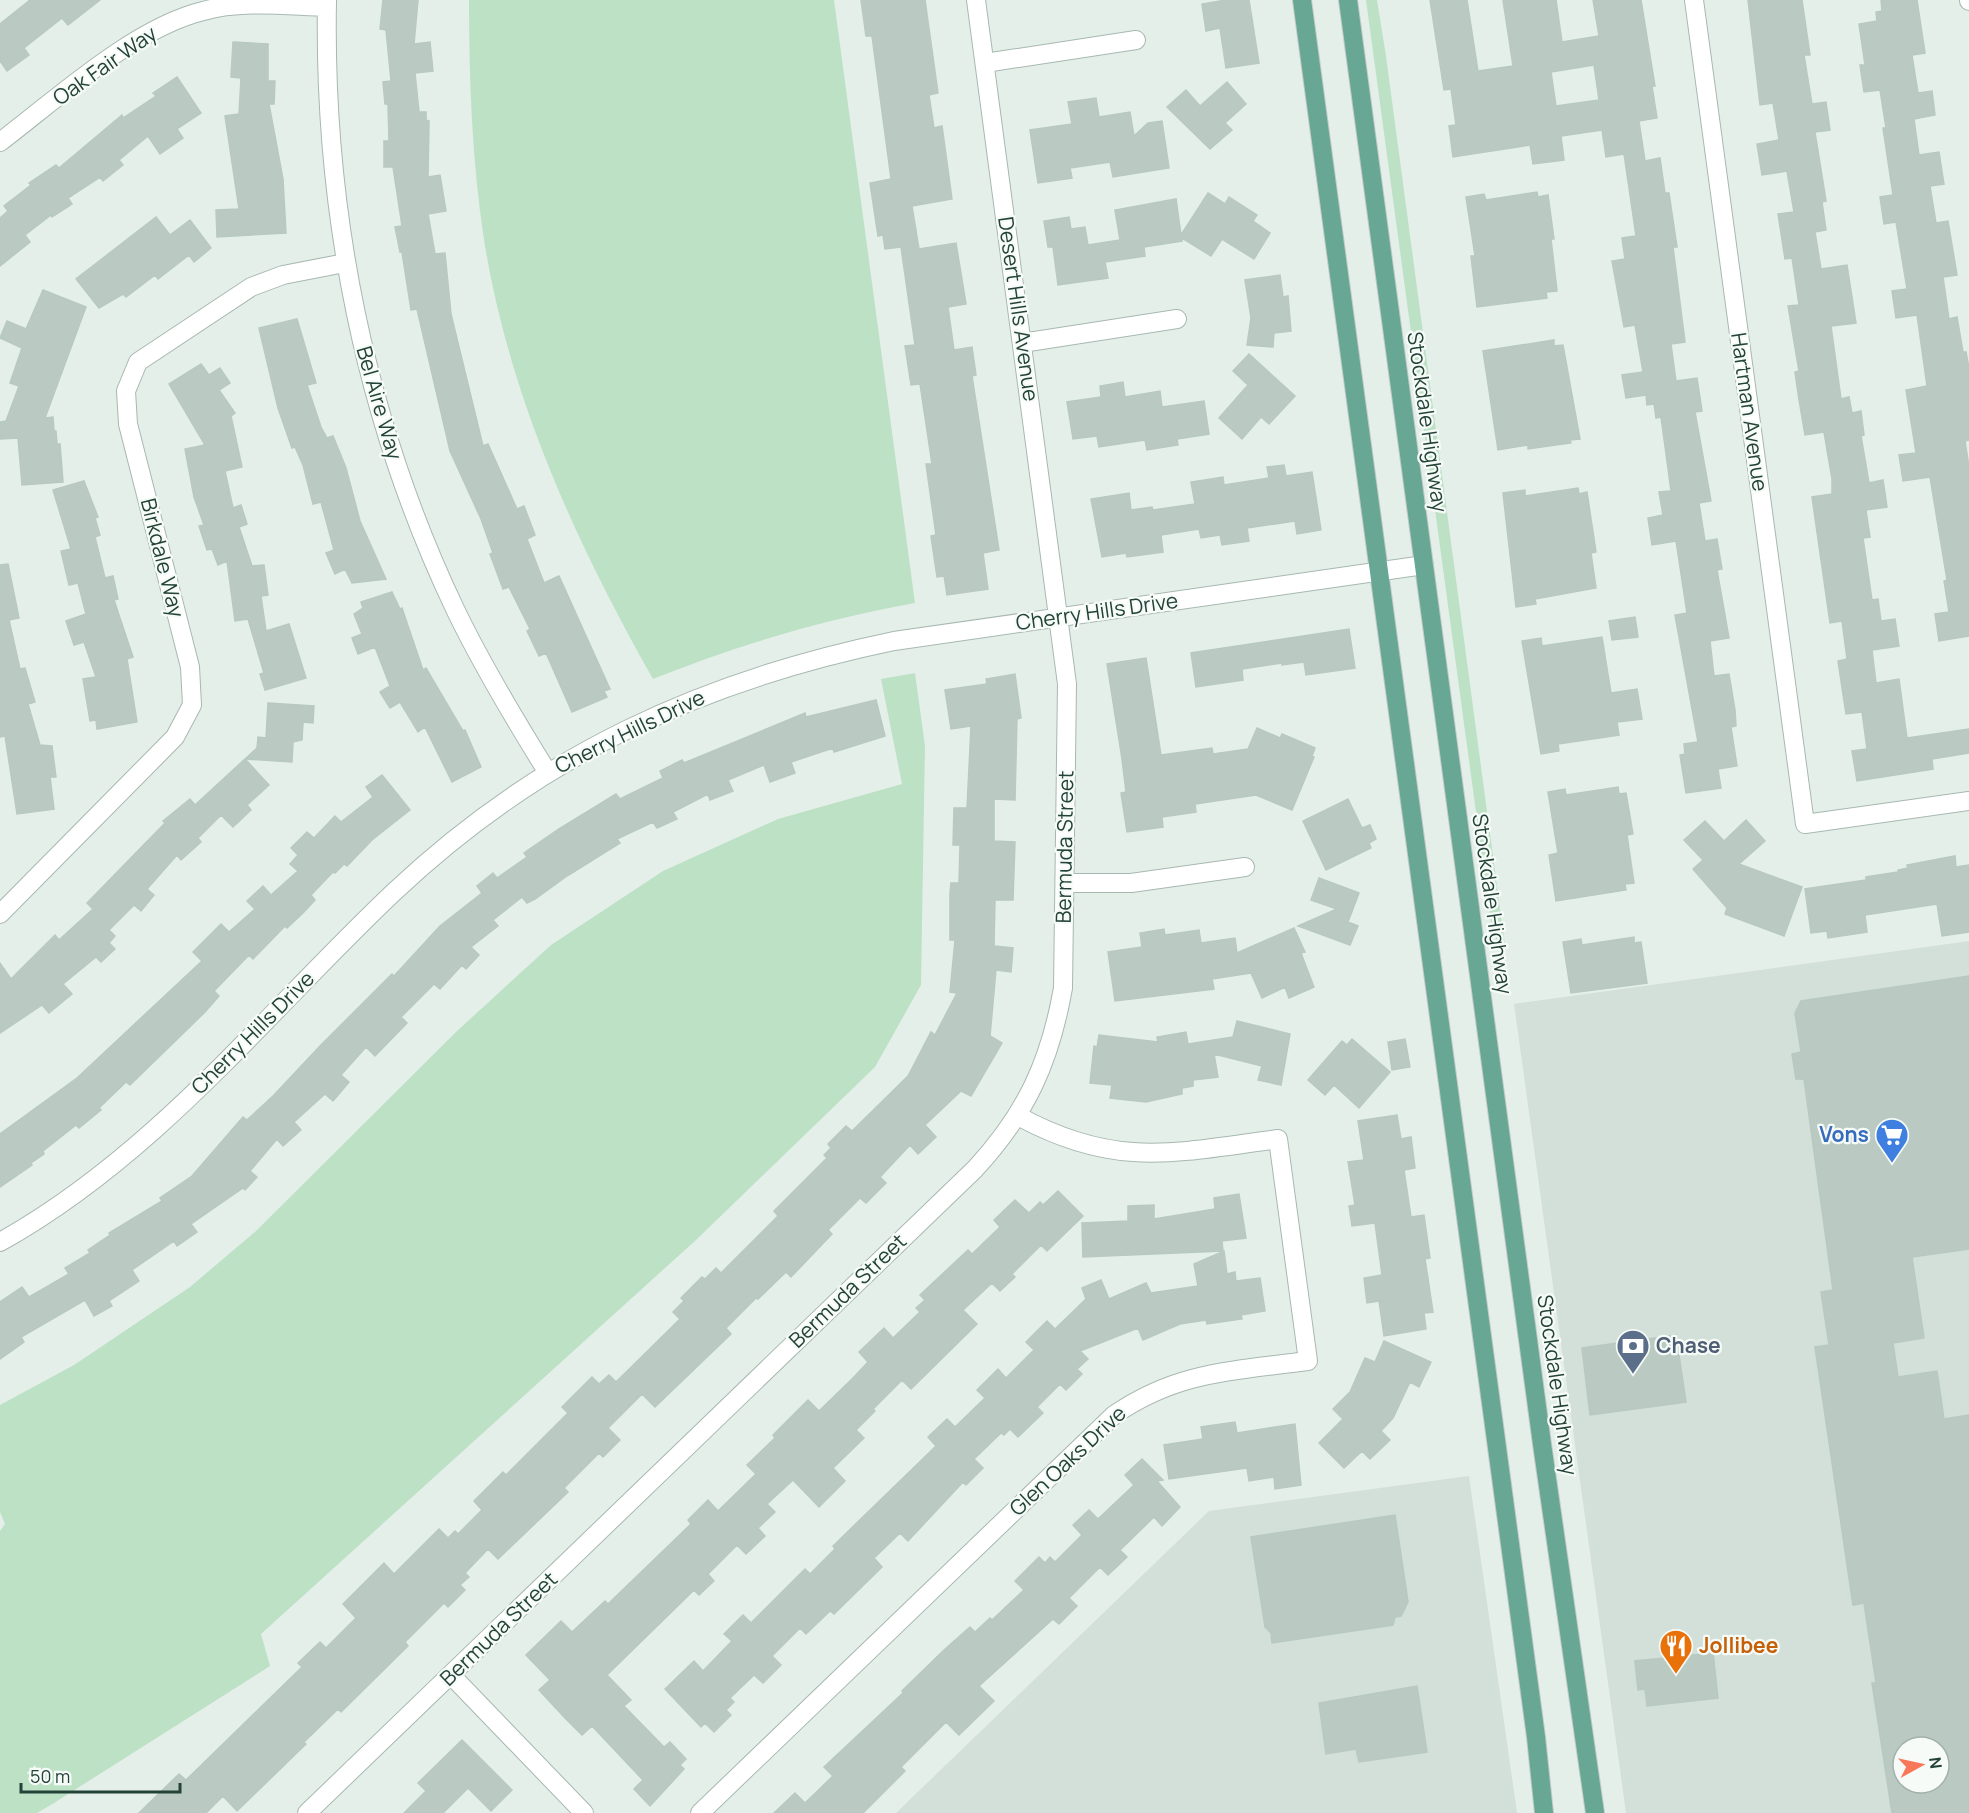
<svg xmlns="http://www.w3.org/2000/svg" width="1969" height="1813" font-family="Manrope,sans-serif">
  <rect width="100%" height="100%" fill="#e5efea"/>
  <!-- built -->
  <path fill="#d3dfd9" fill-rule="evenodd" d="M1969,941V1813H1626L1514,1004ZM1903,1747H1939V1783H1903Z
    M1469,1476L1517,1813H896L1209,1511Z"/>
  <!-- green -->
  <path fill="#bde1c5" d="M469,0H834L915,603C823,620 740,644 653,679C576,543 509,397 484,240C472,160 469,81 469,0Z
    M1366,0H1377L1386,56L1505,946L1498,945L1491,923Z
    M915,673L925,746L921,985L875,1067L696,1240L261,1634L270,1666L54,1803L37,1813H0V1531L5,1524L0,1512V1405L74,1365L190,1287L256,1231L457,1031L551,945L663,871L778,819L902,784L881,679Z"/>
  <!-- building -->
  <path fill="#bacac3" stroke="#b7c9c1" stroke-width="1.5" fill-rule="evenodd" d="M30,0H100L68,25L62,18L24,48L29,55L7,71L0,61V24Z
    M383,0H418L414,44L430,42L433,71L415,73L419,112H426V120L429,121L428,177L440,175L446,211L428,214L435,254L445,253L451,314L483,446L488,444L517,509L524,506L535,535L527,539L544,583L559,576L610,689L604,691L607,697L572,712L546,653L539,656L527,631L530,629L509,587L503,589L490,554L493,553L481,519L450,451L417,309L411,310L402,252H400L395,227L402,226L393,167H384V141H389L388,104H385L383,82L391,81L386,30L380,29Z
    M861,0H925L938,93L929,95L934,128L942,126L952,199L912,206L919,249L956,243L966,304L948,307L954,350L972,347L976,375L972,376L999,550L983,553L988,589L947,595L944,576L937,577L931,536L936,535L926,464H932L920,384L911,385L905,346L915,345L901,247L885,249L883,235L878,236L870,183L891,179L872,36H866Z
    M1226,0H1249L1259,63L1226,68L1220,28L1206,31L1202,4Z
    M1430,0H1467L1478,71L1513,66L1503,0H1556L1562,42L1599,36L1593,0H1641L1655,86H1652L1657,118L1639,121L1645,161L1660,158L1665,193H1669L1677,247H1673L1685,342L1671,344L1676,381L1697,378L1702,411L1695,412L1711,501L1699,503L1705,541L1717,539L1722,569L1717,570L1729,638L1710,641L1714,676L1729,674L1735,710L1736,726L1731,727L1737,766L1718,769L1721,788L1686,793L1680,755L1685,754L1684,744L1698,742L1675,615L1687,613L1676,541L1652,545L1648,518L1663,515L1659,492L1671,491L1661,417L1656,418L1654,404L1647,405L1646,395L1626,398L1622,375L1643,372L1635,325L1624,327L1612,261L1625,259L1622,238L1636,236L1624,154L1606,157L1602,130L1561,136L1564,160L1533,164L1530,145L1453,157L1449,126L1456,125L1451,89L1444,90ZM1594,65L1599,100L1556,106L1551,72Z
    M1748,0H1802L1810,55H1804L1812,104L1826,102L1830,130L1815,132L1826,201L1822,202L1826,230L1815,232L1821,269L1847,265L1856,323L1831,326L1841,399L1849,397L1852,413L1861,411L1864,435L1861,436L1869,483L1883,480L1887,507L1866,510L1870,537L1863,538L1872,600L1878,599L1881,621L1895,619L1899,646L1872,650L1876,683L1899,679L1907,738L1969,729V753L1932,759L1933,769L1857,781L1852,751L1867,749L1862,712L1846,714L1838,661L1847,659L1842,621L1830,623L1812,497L1832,494V479L1824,432L1805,435L1799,400L1795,372L1799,371L1788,306L1799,305L1792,258L1785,259L1778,214L1794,212L1787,171L1762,175L1757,144L1779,140L1773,103L1760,105Z
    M1881,0H1917L1925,53L1912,55L1918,93L1932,91L1935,115L1914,119L1919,155L1939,152L1944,184L1930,186L1936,223L1948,221L1957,275L1943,277L1949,319L1957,317L1963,352H1966L1969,368V440L1965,441L1969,467V636L1939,641L1935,614L1949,612L1944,581L1947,580L1930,477L1903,481L1899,455L1916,453L1906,390L1927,386L1917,315L1896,318L1892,291L1907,289L1896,222L1884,224L1880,197L1893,195L1883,128H1886L1880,90L1864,92L1860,65H1865L1859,24L1877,21L1876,12L1882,11Z
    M233,42L268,44V81H275L274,104H269L283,179L286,233L217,237L216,210L239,209L225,116L239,114L241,78L231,77Z
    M177,77L201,113L177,129L183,138L160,154L148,136L119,160L123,165L103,181L100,177L68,198L72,204L52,217L51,215L25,235L30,242L0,266V218L8,211L4,206L31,185L29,183L56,165L59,168L122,115L123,118L156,96L153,93Z
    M1227,82L1246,104L1225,123L1232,130L1210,149L1167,107L1186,90L1200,106Z
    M1096,98L1099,117L1130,112L1134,136L1148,123L1162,121L1169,168L1113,177L1110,162L1070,168L1072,178L1038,183L1030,130L1072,124L1068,102Z
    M1537,192L1538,197L1548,195L1554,239H1551L1557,291L1546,292L1547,298L1477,307L1471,256H1475L1466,197L1484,194L1486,200Z
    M1208,193L1225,204L1229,197L1257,215L1253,221L1270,233L1254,259L1222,239L1211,256L1182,238V241L1144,247L1145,256L1105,262L1108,278L1058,285L1053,247H1048L1044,221L1069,217L1071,229L1085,227L1088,245L1120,240L1115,210L1176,199L1181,235Z
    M156,217L170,235L190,220L211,248L194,262L189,255L158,279L155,275L126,297L123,294L99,308L76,279Z
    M1280,275L1283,297L1288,296L1291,331L1274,333L1273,347L1247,345L1251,318L1245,280Z
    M43,290L86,307L45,418L53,417L54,431H56L57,444H60L63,482L22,485L18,438L0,439V422L6,421L19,386L10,383L22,348L0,338L7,321L26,329Z
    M297,319L316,383L307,385L321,427L327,438L333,436L346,468L360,521L386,579L352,583L345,569L335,574L326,553L334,550L321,502L313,504L303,465L295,447L292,448L278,408L259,328Z
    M1554,340V346L1563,345L1580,439L1570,440L1571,443L1528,449V445L1498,450L1483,351Z
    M1249,354L1295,396L1269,424L1261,417L1242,439L1219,418L1248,385L1233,371Z
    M201,364L209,375L220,368L230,383L219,390L235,413L231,416L242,467L225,471L233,508L241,505L247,524L239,527L252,566L264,565L268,595L261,596L266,631L289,624L306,678L265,690L260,674L264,673L248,619L235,621L227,561L218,565L212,549L207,550L199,526L204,525L194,497L185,449L205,445L169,384Z
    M1123,382L1125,397L1160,391L1162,407L1204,401L1209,434L1177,439L1178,445L1147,450L1145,440L1099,447L1097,436L1073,439L1067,402L1101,397L1100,386Z
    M1284,465L1286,476L1312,472L1321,530L1297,534L1295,521L1247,528L1249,541L1222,545L1220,535L1201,538L1199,529L1161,535L1163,552L1127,557L1126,553L1102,557L1091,499L1129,493L1131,510L1152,507L1153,510L1195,504L1191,482L1223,477L1224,485L1269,478L1267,467Z
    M84,481L98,517L95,518L100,535L95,537L105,578L113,576L118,599L114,600L133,657L127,659L137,722L97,729L96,720L90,721L83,679L96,677L84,642L74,645L66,621L86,614L78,583L69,585L61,551L71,549L53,490Z
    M1578,488L1579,494L1587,492L1596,552L1591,553L1596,588L1535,599L1536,604L1516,607L1503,493L1525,490V496Z
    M8,564L19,618L9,620L20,669L25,668L35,702L28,704L40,745L52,746L56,777H50L54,809L17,814L5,736L0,737V565Z
    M392,592L400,609L402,608L423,670L426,668L463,731L465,730L481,767L452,782L425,727L418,732L400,702L390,708L380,692L390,686L375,647L358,654L352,638L362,634L354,614L363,608L361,602Z
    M1635,617L1638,637L1612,640L1609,621Z
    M1349,629L1355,668L1306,675L1304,662L1282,665V663L1242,669L1243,680L1196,687L1191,653Z
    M1602,637L1611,693L1637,689L1642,719L1617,722L1619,735L1558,744L1559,751L1541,754L1522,641L1541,638L1542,646Z
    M1146,658L1161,755L1212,748L1213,754L1248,749L1257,728L1280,738L1282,734L1315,748L1312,756L1314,757L1292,810L1256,795L1195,804L1196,812L1162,817L1163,827L1127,832L1121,793L1126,792L1122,759L1107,664Z
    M1015,674L1021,718L1017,719L1015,800L994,799V841L1015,842L1013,900H995L994,946L1013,948L1011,972L996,970L990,1036L1002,1043L971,1096L961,1091L925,1125L936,1137L918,1154L910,1145L880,1177L886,1183L866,1203L860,1198L828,1230L832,1234L791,1277L786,1272L758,1299L756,1298L726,1328L731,1334L655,1407L642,1394L608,1428L620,1440L603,1457L599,1453L564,1488L568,1492L498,1559L488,1549L465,1573L469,1577L460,1585L465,1590L448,1607L444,1603L405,1642L408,1646L341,1712L338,1709L304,1742L306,1744L237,1811L223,1796L206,1813H139L179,1774L186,1780L302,1667L298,1663L320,1642L326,1648L356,1618L343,1604L384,1563L394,1574L439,1529L448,1538L455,1531L458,1534L482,1510L474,1501L503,1472L506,1475L568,1413L562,1407L592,1377L599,1384L609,1375L616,1382L680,1319L673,1312L684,1301L681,1298L702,1277L705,1279L716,1268L721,1273L778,1216L774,1211L827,1158L824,1155L831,1148L828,1144L846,1126L852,1131L908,1076L931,1032L935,1035L957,993L950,992L955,940H950V893L951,883H959L960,845H953L954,808H967L971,726L951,729L945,690L987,684L986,679Z
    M876,700L885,736L834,752L833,748L791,762L795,773L770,782L764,765L728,780L733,791L710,800L708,794L673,812L677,819L657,828L653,822L617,839L620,843L567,876L535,899L527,903L522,897L493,920L498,926L471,947L479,955L466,969L462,965L440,989L434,984L401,1017L407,1023L375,1056L366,1047L341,1075L349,1082L333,1101L325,1094L294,1122L301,1130L283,1146L277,1139L250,1171L257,1177L245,1190L243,1188L191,1224L197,1232L177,1246L174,1241L132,1270L139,1281L109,1301L112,1306L94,1316L85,1300L21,1337L24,1342L0,1359V1302L22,1287L29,1297L69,1274L65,1268L90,1253L88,1250L110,1235L109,1233L162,1201L160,1198L192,1176L243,1117L247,1120L273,1096L320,1046L392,974L394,976L440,926L482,893L477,886L493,873L497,878L527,857L524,853L559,829L616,794L620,799L663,778L660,771L682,760L684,763L805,713L806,717Z
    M268,703L314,706L313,723L303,722L302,740L293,742L292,762L245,759L257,748L258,737L266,738Z
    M245,759L269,785L247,805L251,810L233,827L221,815L198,838L201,842L181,860L177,855L147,889L154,895L141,911L134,905L109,930L115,936L109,943L115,949L101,962L96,957L63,984L72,994L49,1013L42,1005L0,1033V963L11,979L55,935L59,940L93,909L87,903L165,823L163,821L190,799L195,805Z
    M382,775L410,810L372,840L347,866L344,864L335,873L333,872L311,895L315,900L303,913L287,928L285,926L253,959L249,955L214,991L219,996L205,1012L130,1085L126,1082L99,1108L101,1110L79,1128L76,1125L43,1151L44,1154L31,1163L32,1165L0,1187V1134L77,1078L202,961L193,952L221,924L229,932L255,909L247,901L263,886L271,895L298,871L290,864L298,855L291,848L307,832L314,838L335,816L341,822L373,797L366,787Z
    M1618,787L1619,794L1626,793L1633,834L1627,835L1634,883L1625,884L1626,890L1556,901L1549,855L1558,853L1548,792L1565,789L1566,795Z
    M1348,799L1362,828L1370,825L1376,839L1369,843L1371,848L1326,870L1303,821Z
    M1746,820L1765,841L1739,864L1802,887L1784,936L1725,914L1727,908L1693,869L1703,860L1684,840L1705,821L1724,841Z
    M1955,856L1956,867L1969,865V932L1942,936L1937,904L1865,915L1867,932L1828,938L1827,931L1811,933L1805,889L1866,880V877L1898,872V870L1908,868L1907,865Z
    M1319,878L1359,893L1348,922L1358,926L1350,945L1298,926L1337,909L1311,900Z
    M1294,928L1305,952L1301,953L1314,987L1289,998L1285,987L1262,998L1251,973L1212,979L1214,989L1115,1001L1108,952L1142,947L1140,933L1164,929L1165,935L1199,930L1201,943L1235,938L1237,953Z
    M1634,937V943L1641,942L1647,983L1571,993L1563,942L1581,939L1582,945Z
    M1969,976V1249L1912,1257L1924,1338L1893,1343L1898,1377L1937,1371L1944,1419L1969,1415V1813H1892L1872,1683H1876L1864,1603L1853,1605L1815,1347L1829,1345L1821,1292L1833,1290L1804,1079H1796L1792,1054L1801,1052L1795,1013L1801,1001ZM1903,1747H1939V1783H1903Z
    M1237,1021L1290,1034L1281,1085L1258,1080L1262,1066L1214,1054L1218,1077L1193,1080V1086L1182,1088V1094L1146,1102L1110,1098L1112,1085L1090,1083L1094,1046L1097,1047L1099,1035L1158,1042L1157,1037L1186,1032L1188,1044L1233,1037Z
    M1352,1039L1390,1072L1359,1108L1334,1085L1325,1095L1308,1080L1342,1041L1347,1045Z
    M1405,1039L1410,1067L1392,1070L1388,1042Z
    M1397,1115L1401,1139L1411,1137L1415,1168L1404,1170L1411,1217L1424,1215L1430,1258L1425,1259L1433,1312L1424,1313L1426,1329L1384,1336L1379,1301L1367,1303L1364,1278L1382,1275L1375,1223L1352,1226L1349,1206L1355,1205L1348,1162L1364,1160L1358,1121Z
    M1058,1191L1083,1216L1047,1251L1041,1245L1012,1274L1015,1277L1000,1291L992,1283L963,1310L977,1324L911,1389L902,1380L873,1409L875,1411L856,1430L864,1438L833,1468L845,1481L819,1507L793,1480L767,1504L775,1512L758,1528L765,1536L746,1554L737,1545L708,1574L714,1581L699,1595L694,1590L607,1675L631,1700L624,1706L664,1747L670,1742L686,1759L680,1765L684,1769L650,1806L634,1789L643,1780L592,1726L582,1735L565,1718L539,1690L550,1680L526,1655L561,1621L572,1632L605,1601L608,1604L691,1524L688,1520L708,1500L718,1511L756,1474L747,1465L775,1438L773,1435L808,1400L819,1411L853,1378L868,1362L859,1352L884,1328L893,1338L920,1312L916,1308L925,1300L920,1295L968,1250L972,1254L1000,1227L994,1220L1015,1200L1029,1213L1040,1202L1043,1205Z
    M1239,1194L1246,1238L1222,1241L1223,1251L1083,1257L1082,1223L1128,1221V1206L1154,1205V1219L1215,1209L1214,1198Z
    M1224,1251L1227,1274L1235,1272L1236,1281L1260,1278L1265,1311L1241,1315L1242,1319L1207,1324L1206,1320L1180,1324L1143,1340L1138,1328L1080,1351L1088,1359L1077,1369L1082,1374L1066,1390L1060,1384L1037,1407L1043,1413L1018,1437L1010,1429L1004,1435L1001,1433L974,1459L983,1468L966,1485L963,1482L908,1541L900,1533L874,1558L882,1567L834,1614L830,1611L806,1634L800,1628L772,1656L781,1665L763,1683L754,1675L730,1698L734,1702L726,1710L731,1715L714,1732L705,1723L701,1727L665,1689L694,1661L703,1671L732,1641L724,1634L743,1615L751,1623L805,1569L810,1574L835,1549L833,1546L936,1446L928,1437L947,1419L955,1427L985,1398L977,1390L998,1369L1006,1378L1034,1350L1026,1342L1047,1321L1055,1329L1086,1299L1082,1288L1101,1280L1109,1299L1146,1283L1151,1293L1198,1286L1194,1264Z
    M1676,1335L1686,1402L1590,1415L1582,1348Z
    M1384,1341L1431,1362L1419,1387L1410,1382L1393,1418L1381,1431L1390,1440L1370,1459L1362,1451L1344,1468L1319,1443L1343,1419L1333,1409L1350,1392L1365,1358L1375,1362Z
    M1235,1422L1237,1433L1295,1424L1301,1485L1275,1489L1274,1477L1249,1481L1247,1468L1169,1479L1164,1445L1203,1439L1201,1427Z
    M1142,1459L1163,1480L1157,1481L1180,1507L1162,1526L1154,1517L1120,1550L1127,1557L1108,1575L1100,1567L1069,1598L1077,1606L1059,1624L1053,1619L979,1686L994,1701L959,1735L946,1722L901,1767L905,1771L863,1813H774L795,1793L805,1803L833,1776L824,1767L903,1693L902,1691L944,1650L970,1627L975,1632L990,1618L992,1620L1024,1590L1015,1581L1039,1557L1045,1563L1050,1557L1055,1562L1082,1535L1073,1525L1089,1510L1098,1519L1134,1485L1125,1475Z
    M1395,1515L1408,1602L1401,1616L1395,1617L1393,1625L1272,1643L1271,1633L1265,1627L1251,1537Z
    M1713,1653L1718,1698L1647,1706L1645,1689L1638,1690L1635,1661Z
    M1417,1686L1427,1752L1359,1762L1356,1749L1326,1754L1319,1703Z
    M462,1740L512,1790L491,1811L468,1788L443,1813H404L426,1791L418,1783Z"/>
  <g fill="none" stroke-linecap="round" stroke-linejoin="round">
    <!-- minor casing -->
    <g stroke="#a7b8b1" stroke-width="20">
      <path id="minor" d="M327,0C323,211 365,421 456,611C483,667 515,720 548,773
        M1694,0L1805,824L1969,801
        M1969,0V1
        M985,63L1136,40
        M0,142C58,98 134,28 203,11C243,0 287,6 327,7
        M1022,343L1177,319
        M1065,883H1131L1245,867
        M0,914L175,737L192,705L190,667L128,424L126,391L138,362L251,287L283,275L345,263
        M0,1242C156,1155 266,1013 394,892C539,755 701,681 894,641L1424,565
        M451,1675L584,1813
        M307,1813L975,1169C1026,1114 1050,1062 1063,988L1067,684L976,0
        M700,1813L1114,1415C1178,1371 1233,1371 1308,1361L1278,1139C1174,1153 1115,1169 1018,1116"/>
    </g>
    <!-- major casing -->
    <g stroke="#c1cac7" stroke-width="20">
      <path id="major" d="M1302,0L1536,1737L1544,1813
        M1348,0L1542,1444L1595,1813"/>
    </g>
    <!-- minor -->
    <use href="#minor" stroke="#fff" stroke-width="18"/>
    <!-- major -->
    <use href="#major" stroke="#67a793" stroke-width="18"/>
  </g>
  <!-- icons -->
  <defs>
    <g id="supermarket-pin" transform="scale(1.725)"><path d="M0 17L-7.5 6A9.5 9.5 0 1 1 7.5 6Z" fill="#3f7fe0" stroke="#f6fbf8"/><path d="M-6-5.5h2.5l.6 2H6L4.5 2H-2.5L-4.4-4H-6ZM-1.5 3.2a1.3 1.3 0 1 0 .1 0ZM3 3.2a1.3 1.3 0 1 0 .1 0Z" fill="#fff"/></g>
    <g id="bank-pin" transform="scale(1.725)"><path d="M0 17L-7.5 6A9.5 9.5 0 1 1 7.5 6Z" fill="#5c6f8a" stroke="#f6fbf8"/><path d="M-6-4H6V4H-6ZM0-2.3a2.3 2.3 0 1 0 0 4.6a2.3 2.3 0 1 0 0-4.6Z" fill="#fff"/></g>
    <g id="restaurant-pin" transform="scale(1.725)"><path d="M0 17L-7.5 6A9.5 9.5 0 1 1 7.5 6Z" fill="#e8710a" stroke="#f6fbf8"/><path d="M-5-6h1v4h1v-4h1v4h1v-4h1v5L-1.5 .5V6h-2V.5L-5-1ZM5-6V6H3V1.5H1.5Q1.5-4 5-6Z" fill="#fff"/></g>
  </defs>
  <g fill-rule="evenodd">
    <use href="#supermarket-pin" x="1892" y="1135"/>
    <use href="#bank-pin" x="1633" y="1346"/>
    <use href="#restaurant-pin" x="1676" y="1646"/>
  </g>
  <g text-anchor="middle" stroke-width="4.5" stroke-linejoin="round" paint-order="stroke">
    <!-- street labels -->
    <g font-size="21" fill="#234238" stroke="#f6fbf8">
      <text transform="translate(105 66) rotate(-35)" y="7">Oak Fair Way</text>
      <text transform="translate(1018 309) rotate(82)" y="7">Desert Hills Avenue</text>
      <text transform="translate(379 403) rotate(74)" y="7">Bel Aire Way</text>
      <text transform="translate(1749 412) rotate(82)" y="7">Hartman Avenue</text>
      <text transform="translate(1427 422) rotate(82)" y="7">Stockdale Highway</text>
      <text transform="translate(162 558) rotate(76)" y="7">Birkdale Way</text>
      <text transform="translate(1097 612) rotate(-8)" y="7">Cherry Hills Drive</text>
      <text transform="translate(630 732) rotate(-26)" y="7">Cherry Hills Drive</text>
      <text transform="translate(1065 847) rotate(-89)" y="7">Bermuda Street</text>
      <text transform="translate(1492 904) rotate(82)" y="7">Stockdale Highway</text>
      <text transform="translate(253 1033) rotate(-45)" y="7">Cherry Hills Drive</text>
      <text transform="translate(848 1291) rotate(-44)" y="7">Bermuda Street</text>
      <text transform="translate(1557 1385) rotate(82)" y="7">Stockdale Highway</text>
      <text transform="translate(1068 1461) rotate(-43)" y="7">Glen Oaks Drive</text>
      <text transform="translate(499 1629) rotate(-44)" y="7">Bermuda Street</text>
    </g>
    <!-- shop labels -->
    <g font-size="21" font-weight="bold" fill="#366cbe" stroke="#f6fbf8" text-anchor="end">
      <text x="1869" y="1142">Vons</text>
    </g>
    <!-- service labels -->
    <g font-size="21" font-weight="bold" fill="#4e5e75" stroke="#f6fbf8" text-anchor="start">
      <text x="1656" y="1353">Chase</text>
    </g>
    <!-- food labels -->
    <g font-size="21" font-weight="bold" fill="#c56008" stroke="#f6fbf8" text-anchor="start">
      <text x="1699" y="1653">Jollibee</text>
    </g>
  </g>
  <!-- north arrow -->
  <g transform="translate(1921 1765) rotate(82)"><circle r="28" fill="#f6fbf8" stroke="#a2b1ab" stroke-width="1.5"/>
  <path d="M0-4.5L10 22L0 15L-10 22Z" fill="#f97859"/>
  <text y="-9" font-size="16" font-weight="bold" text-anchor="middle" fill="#234238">N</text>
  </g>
  <!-- scale -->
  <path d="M21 1783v9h159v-9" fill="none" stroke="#234238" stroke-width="3"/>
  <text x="30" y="1783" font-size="18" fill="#234238" stroke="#f6fbf8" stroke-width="4.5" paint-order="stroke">50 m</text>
</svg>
